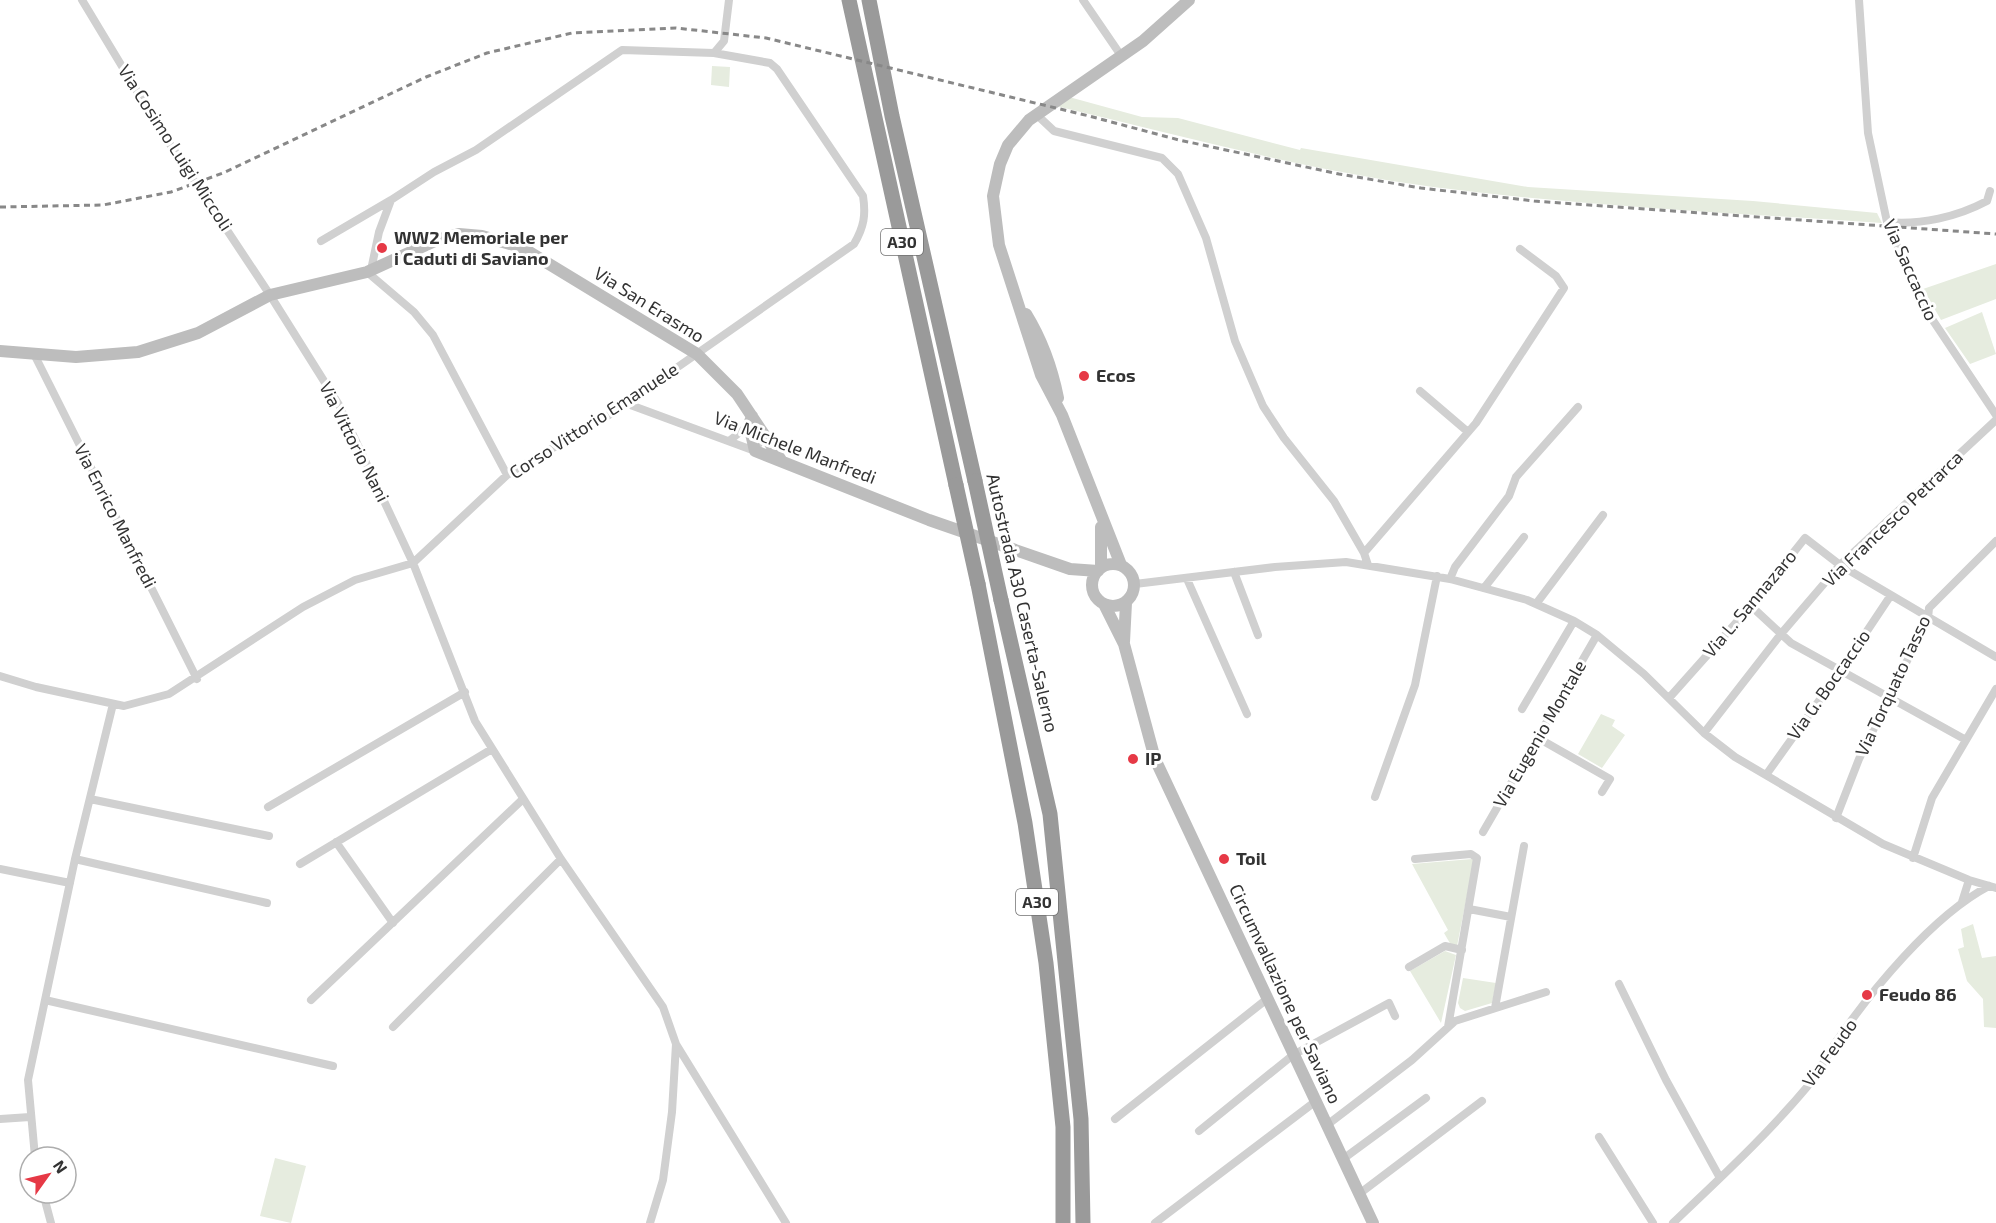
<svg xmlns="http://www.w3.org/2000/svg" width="1996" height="1223" font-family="'Exo 2',sans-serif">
  <rect width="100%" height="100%" fill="#fff"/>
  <!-- green -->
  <path fill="#e6ecdf" d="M712,66L730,67L729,87L711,85Z
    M1069,97L1142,117L1178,118L1300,150L1301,148L1528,187L1753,201L1877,213L1882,223C1732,213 1582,206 1433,187C1306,170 1181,136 1056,106Z
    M1996,264V299L1941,320L1923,289Z
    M1982,312L1996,354L1970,364L1945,328Z
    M1601,714L1615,720L1612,726L1625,735L1602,768L1578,754Z
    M1472,859L1474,860L1457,946L1451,945L1444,933L1448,930L1412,864Z
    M1973,924L1982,958L1996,956V1028L1984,1027L1983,999L1967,981L1958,949L1964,947L1961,929Z
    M1445,951L1456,955L1441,1023L1410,971Z
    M1463,978L1496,983L1492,1003L1465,1011L1460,1008L1458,1003Z
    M275,1158L306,1166L291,1223L260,1216Z"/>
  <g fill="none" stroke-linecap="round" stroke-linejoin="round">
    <!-- street -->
    <path stroke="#d0d0d0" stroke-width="8" d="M82,0L158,126L270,295L339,405L413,563L475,721L561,859L663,1007L676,1044L672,1112L663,1180L650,1223
      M1083,0L1122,57
      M1859,0L1868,133L1887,222L1926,310L1996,415
      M1037,115L1054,131L1162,158L1178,174L1206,238L1235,341L1263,406L1284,438L1334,501L1364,553L1368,565
      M1887,222C1921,225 1957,217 1987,201L1990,191
      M321,241L391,200
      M371,270L379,232L391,200L434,172L476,150L622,50L714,53L724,41L729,0
      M367,272L414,312L433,335L507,475
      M34,354L197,679
      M1420,391L1468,432
      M625,403L755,451L763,435
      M729,441L749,425
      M1364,553L1476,423L1564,288L1556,276L1520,249
      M1234,572L1258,635
      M1187,579L1247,714
      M1450,579L1455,567L1509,496L1516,477L1578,407
      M1135,584L1275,567L1346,562L1450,579L1527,600L1574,621L1597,635L1644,674L1704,733L1735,757L1883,844L1969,880L1996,888
      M1484,588L1524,537
      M1536,604L1603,515
      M1751,606L1791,643L1966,740
      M0,676L36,687L124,706L169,694L303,607L355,580L413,563L507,475L609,415L854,244C864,227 866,215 863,196L777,69L770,63L714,53
      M1669,698L1751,606L1805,538L1840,565L1996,657
      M1522,709L1574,621
      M1704,733L1781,634L1840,565L1996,420
      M1538,738L1610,779L1602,792
      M1766,775L1841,670L1891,595
      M1375,797L1415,685L1437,576
      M90,799L269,836
      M268,807L465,692
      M1836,818L1859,759L1928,618L1929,608L1996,541
      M1483,832L1597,635
      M336,842L393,923
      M1913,858L1932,798L1996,689
      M75,859L267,903
      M1415,859L1471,854L1477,858L1448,1027
      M300,864L492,749
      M0,869L70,883
      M1962,902L1969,880
      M1469,909L1511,917
      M1409,967L1445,946L1462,950
      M1619,984L1666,1080L1720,1178
      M45,1000L333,1066
      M311,1000L523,799
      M1495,1008L1524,846
      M393,1027L561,859
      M676,1044L786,1223
      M0,1119L30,1117
      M1115,1119L1267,999
      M1327,1125L1412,1060L1455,1021L1546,992
      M1199,1131L1293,1055L1389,1003L1395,1016
      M1599,1137L1653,1223
      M35,1157L28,1080L75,859L113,704
      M1343,1159L1426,1098
      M43,1193L51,1223
      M1359,1194L1482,1101
      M1155,1223L1316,1101
      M1673,1223C1719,1179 1766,1136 1807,1087C1818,1074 1825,1059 1834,1045C1870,992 1932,916 1989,886"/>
    <!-- secondary -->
    <path stroke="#bdbdbd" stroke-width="12" d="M1026,314C1042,340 1052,368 1058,398
      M0,351L76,357L138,352L198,333L270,295L367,272L437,240L459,234L482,236L521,247L697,354L737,394L781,460
      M752,416L749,425L755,451L929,520L1070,569L1098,571
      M1101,527V568
      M1092 585a21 21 0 1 1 42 0a21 21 0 1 1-42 0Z
      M1121,565L1062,415L1041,375L999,245L993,196L1000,164L1008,145L1029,120L1143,41L1189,0
      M1104,604L1124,644L1155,759L1373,1223
      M1124,642L1126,603"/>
    <!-- highway -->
    <path stroke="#9a9a9a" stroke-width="15" d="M849,0L956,485
      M869,0L892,116L975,481
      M978,584L1025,823L1046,963L1063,1127V1223
      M1001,600L1050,814L1081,1119L1083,1223"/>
    <!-- rail -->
    <path stroke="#888" stroke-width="3" stroke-dasharray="6 4.5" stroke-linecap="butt" d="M0,207L103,205L171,192L223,173L426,77L487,53L572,33L676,28L766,38L1089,116L1179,140L1339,174L1421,188L1534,201L1996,234"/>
    <!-- highway-bridge -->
    <path stroke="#9a9a9a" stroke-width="15" d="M975,481L1001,600
      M956,485L978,584"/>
  </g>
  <!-- markers -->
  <g fill="#e63946" stroke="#fff" stroke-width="2">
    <circle cx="382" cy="248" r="6"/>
    <circle cx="1084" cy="376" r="6"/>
    <circle cx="1133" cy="759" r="6"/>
    <circle cx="1224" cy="859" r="6"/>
    <circle cx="1867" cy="995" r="6"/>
  </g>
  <g text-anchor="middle" stroke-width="6" stroke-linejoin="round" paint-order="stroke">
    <!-- shield labels -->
    <g fill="#fff" stroke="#707070" stroke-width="1.5">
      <rect x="881" y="229" width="42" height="26" rx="4.5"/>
      <rect x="1016" y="889" width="42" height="26" rx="4.5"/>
    </g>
    <g font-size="16" font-weight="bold" fill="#333">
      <text x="902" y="248">A30</text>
      <text x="1037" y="908">A30</text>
    </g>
    <!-- street labels -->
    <g font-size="18" fill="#333" stroke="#fff">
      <text transform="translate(175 148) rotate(57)" y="6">Via Cosimo Luigi Miccoli</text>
      <text transform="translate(1910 270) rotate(66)" y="6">Via Saccaccio</text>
      <text transform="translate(649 305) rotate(32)" y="6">Via San Erasmo</text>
      <text transform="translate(594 421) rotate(-33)" y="6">Corso Vittorio Emanuele</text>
      <text transform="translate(354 442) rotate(63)" y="6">Via Vittorio Nani</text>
      <text transform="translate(795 448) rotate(21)" y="6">Via Michele Manfredi</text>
      <text transform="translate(115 516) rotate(63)" y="6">Via Enrico Manfredi</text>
      <text transform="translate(1893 519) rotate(-44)" y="6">Via Francesco Petrarca</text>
      <text transform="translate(1022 603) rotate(77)" y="6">Autostrada A30 Caserta-Salerno</text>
      <text transform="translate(1750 604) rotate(-50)" y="6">Via L. Sannazaro</text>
      <text transform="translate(1829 685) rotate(-55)" y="6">Via G. Boccaccio</text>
      <text transform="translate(1893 686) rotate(-65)" y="6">Via Torquato Tasso</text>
      <text transform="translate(1540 734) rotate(-60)" y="6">Via Eugenio Montale</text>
      <text transform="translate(1285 994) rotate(65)" y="6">Circumvallazione per Saviano</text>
      <text transform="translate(1830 1053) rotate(-54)" y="6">Via Feudo</text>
    </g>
    <!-- poi labels -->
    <g font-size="18" font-weight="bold" fill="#333" stroke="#fff" text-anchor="start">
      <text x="394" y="244">WW2 Memoriale per<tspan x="394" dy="21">i Caduti di Saviano</tspan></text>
      <text x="1096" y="382">Ecos</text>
      <text x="1145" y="765">IP</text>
      <text x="1236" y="865">Toil</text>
      <text x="1879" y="1001">Feudo 86</text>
    </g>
  </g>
  <!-- north arrow -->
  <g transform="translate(48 1175) rotate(56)"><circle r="28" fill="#ffffff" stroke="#adadad" stroke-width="1.5"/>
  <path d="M0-4.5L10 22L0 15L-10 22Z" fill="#e63946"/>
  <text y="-9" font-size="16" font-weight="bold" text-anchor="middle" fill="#333333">N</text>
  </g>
</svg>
